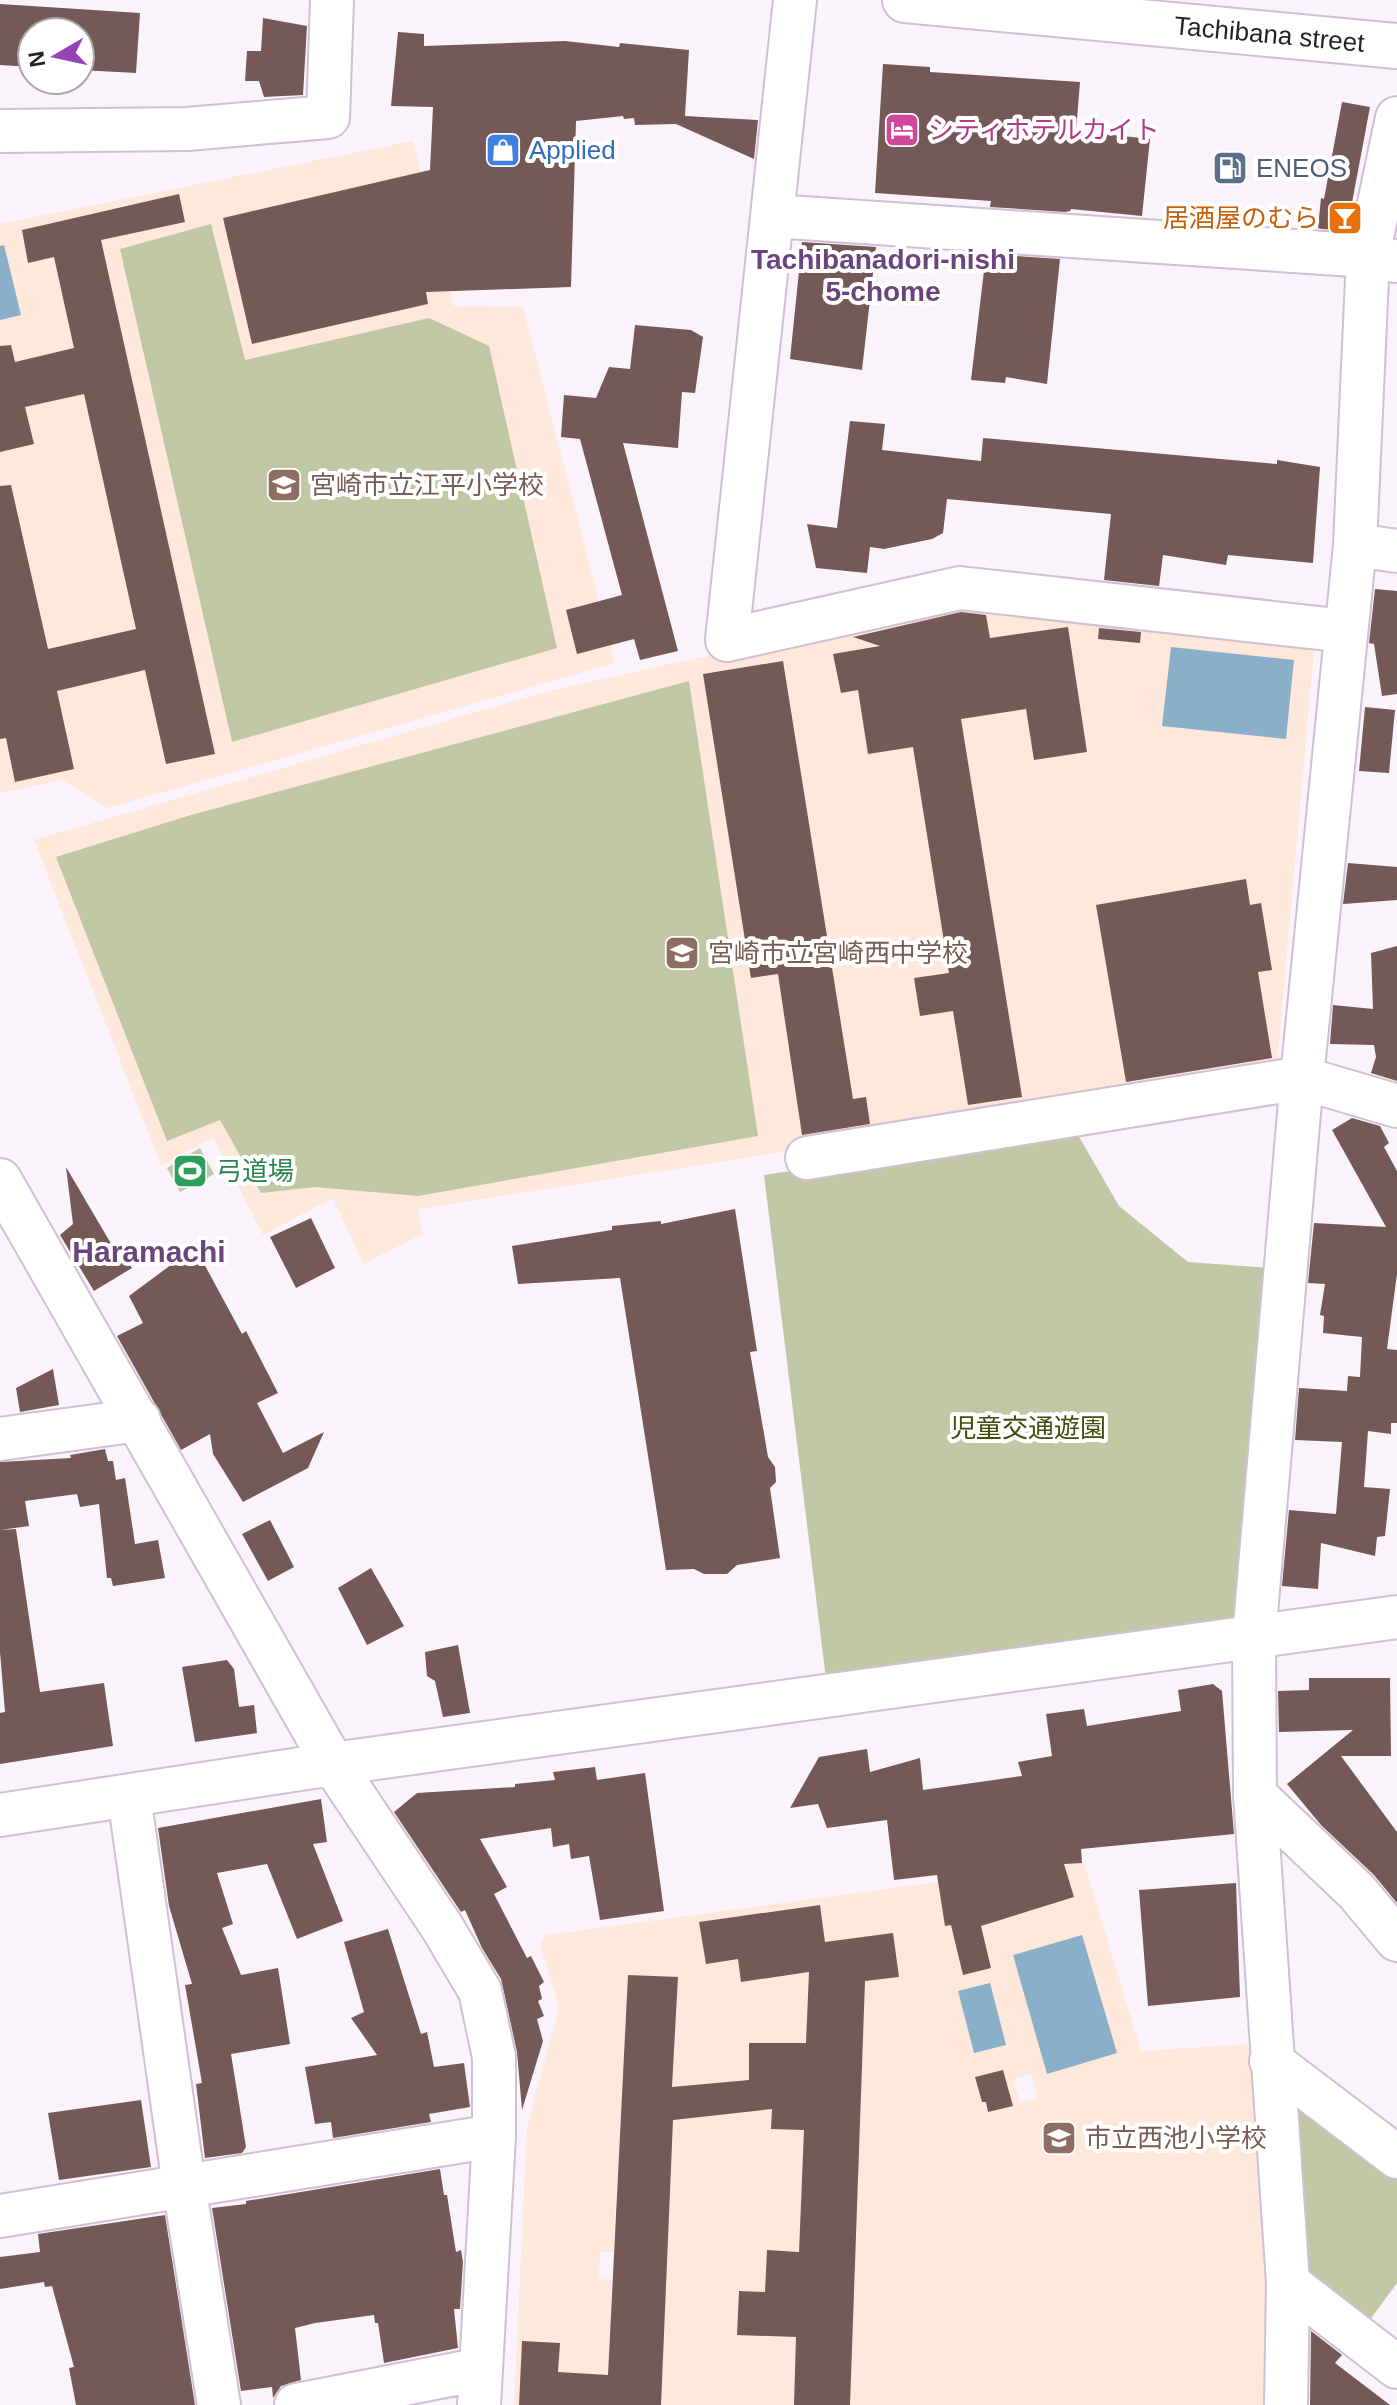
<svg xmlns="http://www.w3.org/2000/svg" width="1397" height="2405" font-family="Arial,'Noto Sans JP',sans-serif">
  <rect width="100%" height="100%" fill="#fbf3fc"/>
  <!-- education -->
  <path fill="#fee7db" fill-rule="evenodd" d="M413,141L454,306L523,307L615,663L107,808L63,780L0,793V224Z
    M959,600L1315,639L1277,1065L1264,1077L418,1209L423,1234L363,1264L333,1198L263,1235L213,1137L161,1165L34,840L549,691Z
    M1084,1862L1141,2051L1251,2044L1266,2256L1265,2405H661L671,2145L619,2143L613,2252H600L599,2279L612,2280L607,2405L521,2370L519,2405H514L527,2127L559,2007L540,1945L547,1935ZM820,1905L829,1970L742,1982L738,1959L721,1961L715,1920ZM892,1933L899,1977L881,1979L874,1936ZM628,1975L678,1978L670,2132L620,2130ZM864,2010L851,2362L796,2360V2337L737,2334L739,2291L798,2293L765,2283L767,2251L799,2252L804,2130ZM1003,2070L1013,2105L988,2112L986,2102H982L975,2077ZM1031,2074L1037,2098L1020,2102L1013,2079ZM522,2342L559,2343V2366L521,2365Z"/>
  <!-- green -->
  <path fill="#c0c7a5" d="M211,224L245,360L429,318L489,346L557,648L232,742L120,249Z
    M689,681L758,1136L418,1196L315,1187L261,1193L220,1120L167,1141L56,857L191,815Z
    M1074,1128L1119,1206L1188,1262L1271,1268L1241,1640L828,1695L764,1175Z
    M200,1148L214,1174L180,1192L167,1168Z
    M1299,2101L1397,2178V2283L1369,2321L1302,2268L1290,2103Z"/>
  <!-- water -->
  <path fill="#8aafc8" d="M4,245L21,315L0,320V246Z
    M1171,647L1294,660L1286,739L1162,726Z
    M1082,1935L1117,2053L1047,2074L1013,1955Z
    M990,1983L1006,2045L974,2053L958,1991Z"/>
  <!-- building -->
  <path fill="#745957" d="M0,4L140,13L136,73L80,70V32H32V67L0,65Z
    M263,18L307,26L303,95L264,97L259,81H245L247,51H261Z
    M398,32L424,34V46L565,41L619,47L620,43L689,50L685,116L758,120L754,159L676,124L635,125L634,118L624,119L623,116L576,121L571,287L426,292L428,304L252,344L223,218L430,170L433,107L391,106Z
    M883,64L930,67V72L1080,82L1076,131L1150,139L1142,216L1071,209L1070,211L1065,212L990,207L991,201L875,193Z
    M1342,102L1370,107L1348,224L1340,230L1322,229L1318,228L1321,198L1324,199Z
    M179,194L185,222L101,240L215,754L166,764L145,670L57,691L74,769L15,782L6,738L0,739V486L11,485L48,649L136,629L84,394L25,407L34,444L0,452V346L11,345L15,362L74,348L54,257L28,263L22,230Z
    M802,242L876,247L862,370L790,359Z
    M986,254L1060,259L1047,384L1006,377L1005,383L971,380Z
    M635,325L691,330L703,337L695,393L682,392L678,448L623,443L678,651L640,660L634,639L577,654L566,610L622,595L580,439L561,437L564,395L596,398L609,367L630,369Z
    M850,421L885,424L882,450L981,461L983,438L1277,464V460L1320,467L1313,563L1228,555L1226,565L1163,555L1159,586L1104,580L1111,514L947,499L943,533L932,539L884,549L870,547L867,573L816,568L807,524L837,528Z
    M1375,589L1397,591V694L1382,696L1374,644L1369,643Z
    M961,612L986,615L990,638L1068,627L1087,752L1034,760L1026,709L961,719L1022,1097L968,1105L953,1011L920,1016L914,978L949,973L913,747L868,754L858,690L841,693L833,654L880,646L853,637Z
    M1099,628L1141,632L1140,643L1098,639Z
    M783,661L853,1099L866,1097L870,1124L802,1135L778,974L751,978L703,674Z
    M1365,707L1395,710L1389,773L1359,771Z
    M1348,863L1397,867V900L1343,904Z
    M1246,879L1250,905L1261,903L1272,970L1258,972L1272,1058L1126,1082L1096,905Z
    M1397,946V1081L1371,1073L1376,1057L1374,1045L1330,1044L1333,1005L1373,1009L1371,953Z
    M1352,1118L1380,1126L1389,1143L1384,1147L1397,1171V1274L1387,1349L1397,1350V1423H1391V1434L1368,1431L1364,1487L1390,1489L1385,1536L1377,1537L1375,1556L1321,1543L1318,1589L1282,1586L1289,1510L1336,1514L1342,1442L1295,1440L1299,1388L1347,1391L1348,1376L1360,1377L1362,1337L1323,1333L1324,1316L1320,1315L1325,1284L1308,1283L1314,1223L1386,1227L1332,1130Z
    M66,1167L113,1247L117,1244L132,1268L94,1291L60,1235L73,1224Z
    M735,1209L757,1351L750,1352L768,1457L775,1467L776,1482L770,1488L780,1558L737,1565L727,1574H704L694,1569L666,1570L620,1278L518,1284L512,1246L612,1230V1226L661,1221V1224Z
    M311,1218L335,1268L296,1288L270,1237Z
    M195,1247L242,1334L246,1331L278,1393L257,1403L283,1453L324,1432L308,1468L243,1502L213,1454L210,1434L181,1450L117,1336L143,1323L129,1296Z
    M53,1369L59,1405L20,1412L16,1388Z
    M105,1449L108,1461H113L116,1480L125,1478L135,1544L158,1540L165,1578L113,1586L111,1578H107L99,1504L80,1507L77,1494L25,1501L29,1526L0,1530V1462L71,1458L70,1455Z
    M270,1520L294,1567L268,1581L242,1534Z
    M16,1529L40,1692L104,1683L113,1746L0,1764V1713L5,1712L0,1652V1530Z
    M371,1568L404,1626L367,1645L338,1588Z
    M458,1645L470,1713L443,1717L435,1681L427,1676L425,1652Z
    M227,1660L234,1669L239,1707L254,1705L257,1733L195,1742L182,1667Z
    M1309,1678H1390L1391,1756H1341L1397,1832V1903L1374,1875L1321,1825L1287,1784L1353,1730L1279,1732L1278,1691L1309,1690Z
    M1213,1684L1222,1691L1234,1834L1081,1849L1082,1863L1064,1864L1074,1897L981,1926L991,1968L963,1975L951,1925L945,1926L937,1875L894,1880L887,1820L827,1828L818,1804L790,1808L819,1757L867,1749L870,1772L920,1758L923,1790L1022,1776L1018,1762L1052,1756L1046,1714L1084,1709L1087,1726L1181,1711L1178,1690Z
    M595,1767L597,1780L645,1773L664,1911L600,1920L589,1856L571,1859L569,1844L553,1847L551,1828L480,1839L507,1887L494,1894L527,1958L531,1956L544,1982L539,1986L542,1999L538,2001L544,2016L537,2019L543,2041L522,2110L517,2052L501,1979L482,1948L465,1910L461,1912L394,1812L417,1793L515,1787V1784L555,1780L553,1772Z
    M321,1799L327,1842L313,1844L343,1921L297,1939L267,1864L217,1873L233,1924L222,1928L241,1975L278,1968L290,2044L231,2054L246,2147L242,2153L205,2158L196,2084L202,2083L185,1985L192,1984L169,1906L158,1828Z
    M1236,1883L1240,1997L1148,2006L1139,1890Z
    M820,1905L825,1942L893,1933L899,1977L865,1981L850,2405H794L796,2337L737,2335L739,2291L765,2292L767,2250L799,2252L804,2130L771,2129L772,2109L673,2120L661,2405H519L522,2341L560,2343L558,2372L608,2375L628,1975L678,1977L672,2087L749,2080V2043H806L809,1972L741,1982L738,1959L706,1964L699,1922Z
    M388,1929L421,2034L427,2032L434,2067L464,2063L470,2107L429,2114L431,2122L333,2138L331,2122L315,2124L305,2067L377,2055L351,2018L364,2012L344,1942Z
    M1003,2070L1013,2106L988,2112L986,2102H982L975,2077Z
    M141,2100L151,2167L59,2180L48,2113Z
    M440,2169L444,2195H447L456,2252L461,2250L463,2262L460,2309H454L458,2348L384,2363L378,2323H375L374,2315L315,2323L295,2328L301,2380L281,2386L273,2398L272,2387L241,2391L212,2208L246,2204V2201Z
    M165,2215L195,2405H76L69,2368L74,2367L52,2286L45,2287L44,2282L0,2289V2257L40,2252L38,2234Z
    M1311,2331L1342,2355L1335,2363L1390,2405H1310Z"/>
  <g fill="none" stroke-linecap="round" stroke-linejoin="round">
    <!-- minor casing -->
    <g stroke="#d0bfd5" stroke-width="46">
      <path id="minor" d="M795,0L727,640L960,588L1346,631
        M0,131L187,129L328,117L332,0
        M773,216L1368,256L1394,261
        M1355,545L1397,551
        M807,1158L1302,1078L1397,1106
        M0,1180L333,1764L442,1927L480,1991L494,2057V2136L479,2405
        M0,1439L139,1420
        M1255,1795L1357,1892L1397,1940
        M129,1796L184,2185L219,2405
        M0,1815L333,1764L1397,1617
        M1271,2061L1397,2157
        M0,2216L494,2136
        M1288,2283L1397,2367
        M296,2405L481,2369
        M1286,2405L1288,2283L1255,1795L1254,1637L1302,1078L1355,545L1368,256L1397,118"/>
    </g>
    <!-- highway casing -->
    <g stroke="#d0bfd5" stroke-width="48">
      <g id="highway">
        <path id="s1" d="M905,0L1397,46"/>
      </g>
    </g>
    <!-- minor -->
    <use href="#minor" stroke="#fff" stroke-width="42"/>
    <!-- highway -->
    <use href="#highway" stroke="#fff" stroke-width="44"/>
  </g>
  <!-- icons -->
  <defs>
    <g id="hotel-square" transform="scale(1.8)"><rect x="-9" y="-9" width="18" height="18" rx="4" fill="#d1479c" stroke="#fff"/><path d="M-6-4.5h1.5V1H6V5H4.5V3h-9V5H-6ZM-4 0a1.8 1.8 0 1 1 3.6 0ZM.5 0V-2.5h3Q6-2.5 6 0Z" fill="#fff"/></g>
    <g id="shop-square" transform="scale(1.8)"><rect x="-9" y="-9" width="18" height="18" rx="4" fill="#3f7fe0" stroke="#fff"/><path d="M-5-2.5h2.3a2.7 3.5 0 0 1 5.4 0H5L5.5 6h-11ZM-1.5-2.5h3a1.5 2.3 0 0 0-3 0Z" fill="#fff"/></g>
    <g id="fuel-square" transform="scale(1.8)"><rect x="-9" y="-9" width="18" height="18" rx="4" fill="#5c6f8a" stroke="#fff"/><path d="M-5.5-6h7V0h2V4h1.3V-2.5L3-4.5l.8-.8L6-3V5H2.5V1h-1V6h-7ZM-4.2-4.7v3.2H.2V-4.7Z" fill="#fff"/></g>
    <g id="bar-square" transform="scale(1.8)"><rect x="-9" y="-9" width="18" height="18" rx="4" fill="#e8710a" stroke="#fff"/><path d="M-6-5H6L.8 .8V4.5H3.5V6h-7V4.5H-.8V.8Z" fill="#fff"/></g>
    <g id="school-square" transform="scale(1.8)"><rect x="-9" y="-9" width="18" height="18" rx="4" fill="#8d6e63" stroke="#fff"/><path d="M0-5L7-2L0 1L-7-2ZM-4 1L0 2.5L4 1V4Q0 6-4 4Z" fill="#fff"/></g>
    <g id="stadium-square" transform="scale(1.8)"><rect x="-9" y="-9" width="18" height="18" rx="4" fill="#2e9e5b" stroke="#fff"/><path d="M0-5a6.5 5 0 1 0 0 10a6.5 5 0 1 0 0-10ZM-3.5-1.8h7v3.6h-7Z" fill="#fff"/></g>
  </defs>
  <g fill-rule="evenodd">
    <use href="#hotel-square" x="902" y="130"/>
    <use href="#shop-square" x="503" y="150"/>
    <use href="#fuel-square" x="1230" y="168"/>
    <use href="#bar-square" x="1345" y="218"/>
    <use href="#school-square" x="284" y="485"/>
    <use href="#school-square" x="682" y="953"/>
    <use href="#stadium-square" x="190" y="1171"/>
    <use href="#school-square" x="1059" y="2138"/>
  </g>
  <g text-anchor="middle" stroke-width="8" stroke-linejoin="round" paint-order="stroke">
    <!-- street labels -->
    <g font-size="26" fill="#251f27" stroke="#fff">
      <text dy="9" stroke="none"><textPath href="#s1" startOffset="366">Tachibana street</textPath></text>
    </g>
    <!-- hotel labels -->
    <g font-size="26" fill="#b23c85" stroke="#fff" text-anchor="start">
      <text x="928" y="139">シティホテルカイト</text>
    </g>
    <!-- shop labels -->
    <g font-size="26" fill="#366cbe" stroke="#fff" text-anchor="start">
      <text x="529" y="159">Applied</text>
    </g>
    <!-- service labels -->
    <g font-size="26" fill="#4e5e75" stroke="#fff" text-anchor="start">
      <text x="1256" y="177">ENEOS</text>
    </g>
    <!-- food labels -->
    <g font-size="26" fill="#c56008" stroke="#fff" text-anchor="end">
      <text x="1319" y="227">居酒屋のむら</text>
    </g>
    <!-- education labels -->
    <g font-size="26" fill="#785e54" stroke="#fff" text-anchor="start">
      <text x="310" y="494">宮崎市立江平小学校</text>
      <text x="708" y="962">宮崎市立宮崎西中学校</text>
      <text x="1085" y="2147">市立西池小学校</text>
    </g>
    <!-- leisure labels -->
    <g font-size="26" fill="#27864d" stroke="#fff" text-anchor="start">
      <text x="216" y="1180">弓道場</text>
    </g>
    <!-- park labels -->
    <g font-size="26" fill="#434b0c" stroke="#fff">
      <text x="1028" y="1437">児童交通遊園</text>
    </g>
    <!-- neighbourhood labels -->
    <g font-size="28" font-weight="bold" fill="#6b447d" stroke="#fff">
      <text x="883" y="269">Tachibanadori-nishi<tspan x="883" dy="32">5-chome</tspan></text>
    </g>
    <!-- quarter labels -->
    <g font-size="30" font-weight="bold" fill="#6b447d" stroke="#fff">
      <text x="149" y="1262">Haramachi</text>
    </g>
  </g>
  <!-- north arrow -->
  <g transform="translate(56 56) rotate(261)"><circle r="38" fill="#ffffff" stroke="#a8a5a9" stroke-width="2"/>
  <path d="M0-6L14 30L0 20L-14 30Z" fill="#9445b5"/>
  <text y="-12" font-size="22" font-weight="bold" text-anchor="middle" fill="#251f27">N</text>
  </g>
</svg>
